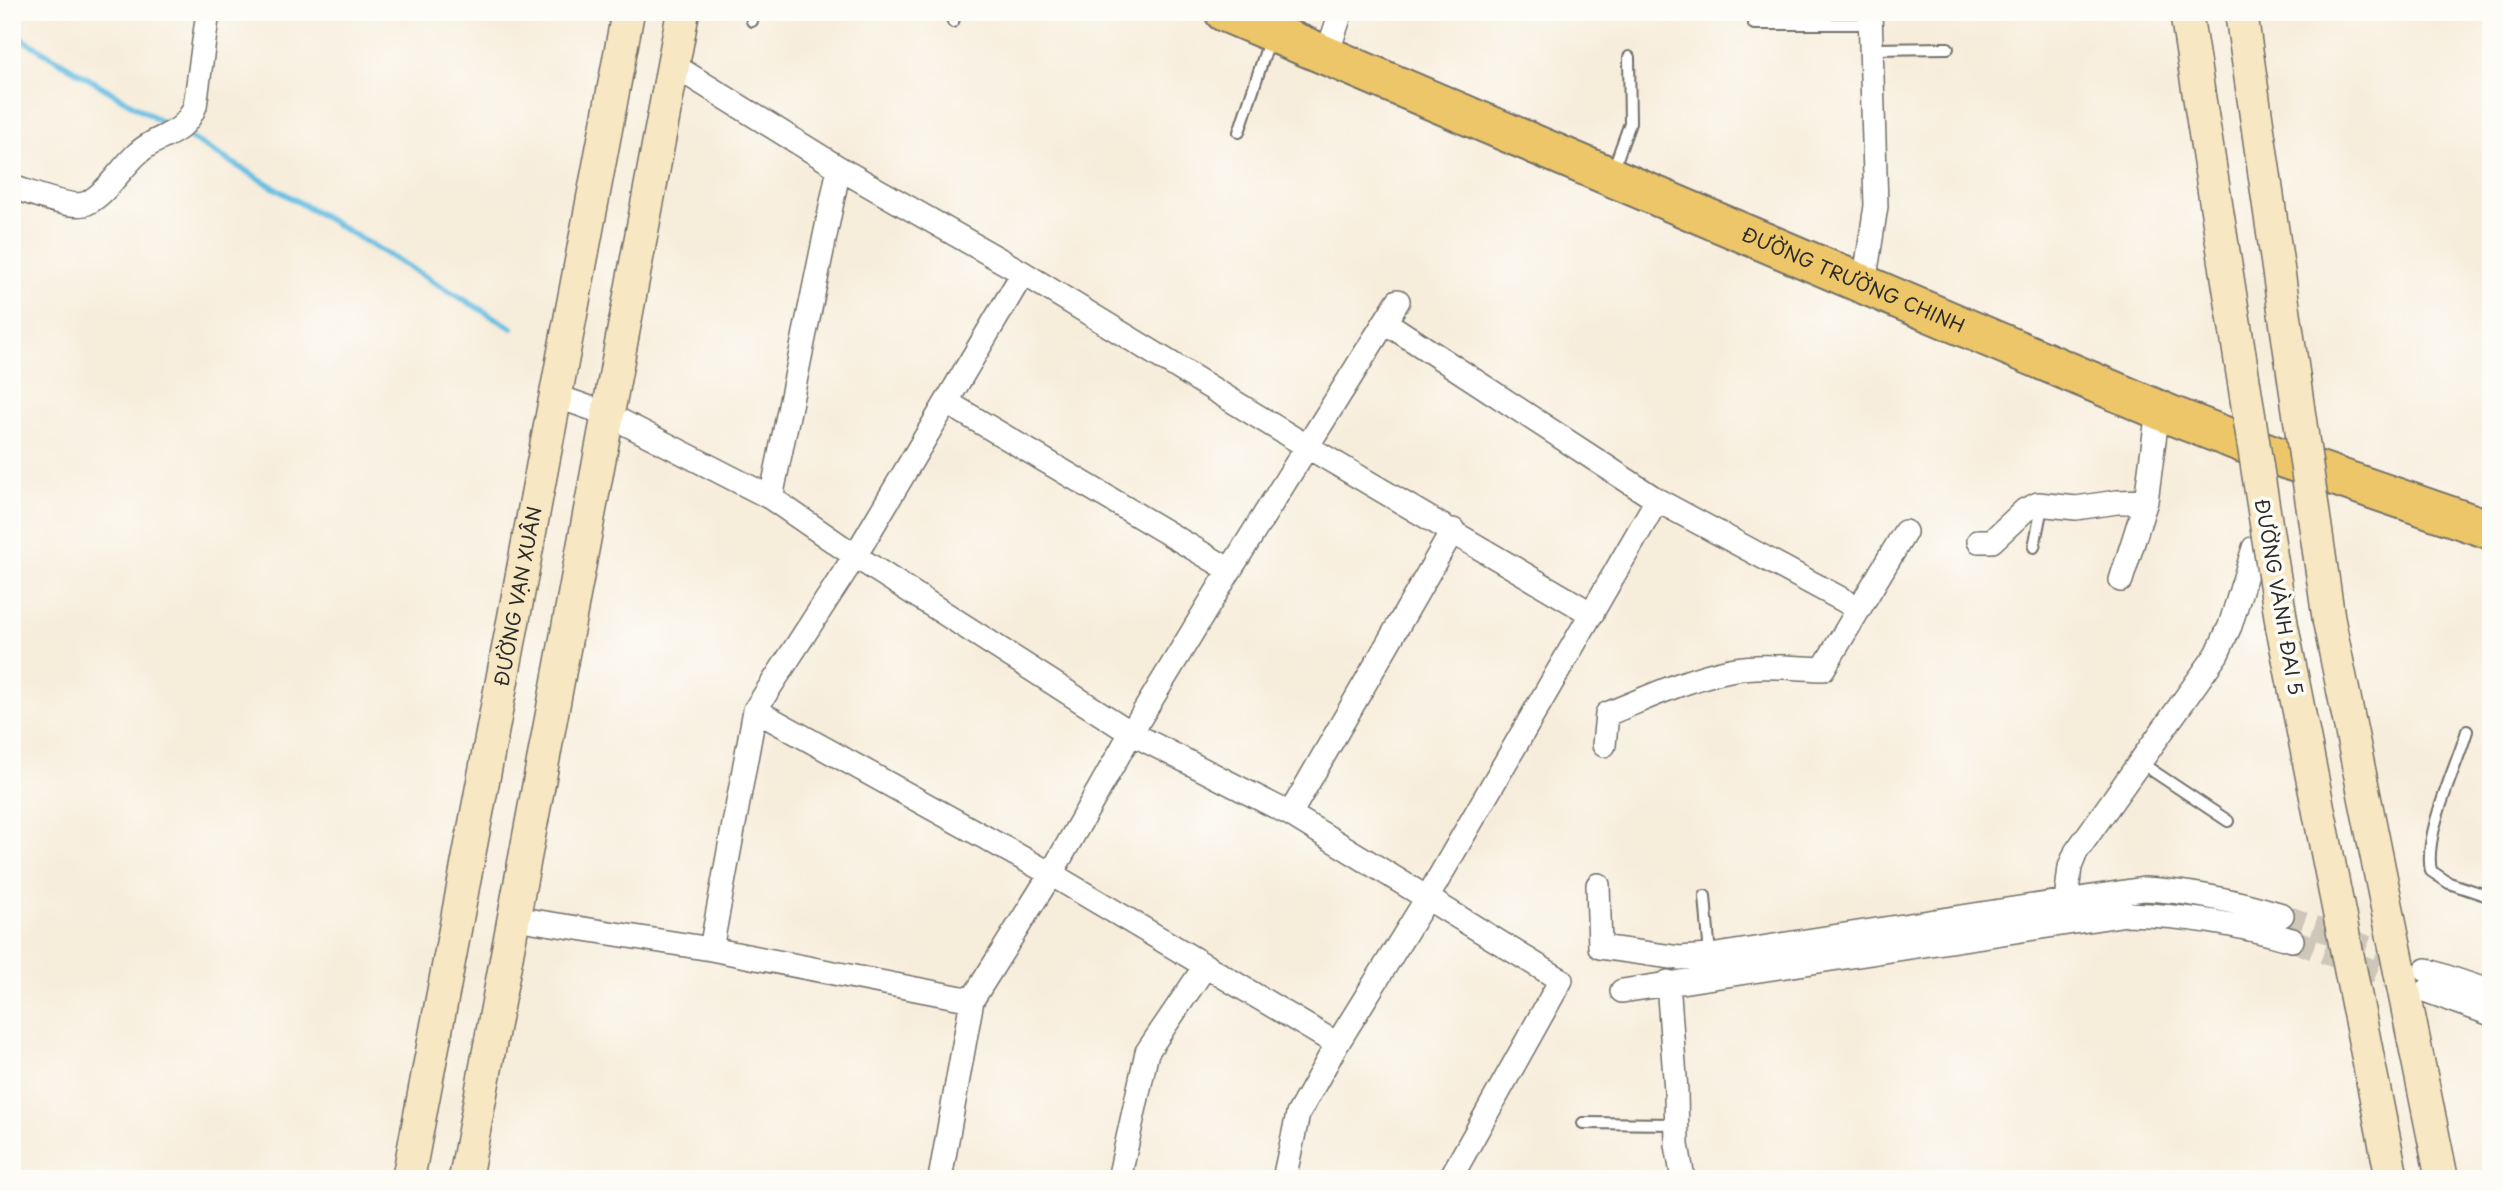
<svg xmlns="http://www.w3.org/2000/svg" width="2503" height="1191" font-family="'Playpen Sans',sans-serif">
  <rect width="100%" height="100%" fill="#fdfcf7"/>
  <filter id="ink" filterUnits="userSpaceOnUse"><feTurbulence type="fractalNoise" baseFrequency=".0143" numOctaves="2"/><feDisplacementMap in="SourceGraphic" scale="14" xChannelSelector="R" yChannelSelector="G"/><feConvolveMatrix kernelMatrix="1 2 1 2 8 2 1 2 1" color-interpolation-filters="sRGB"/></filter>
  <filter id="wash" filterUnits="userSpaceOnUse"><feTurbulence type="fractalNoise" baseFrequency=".00686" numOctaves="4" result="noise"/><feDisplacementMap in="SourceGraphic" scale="28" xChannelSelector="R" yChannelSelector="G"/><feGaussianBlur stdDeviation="1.57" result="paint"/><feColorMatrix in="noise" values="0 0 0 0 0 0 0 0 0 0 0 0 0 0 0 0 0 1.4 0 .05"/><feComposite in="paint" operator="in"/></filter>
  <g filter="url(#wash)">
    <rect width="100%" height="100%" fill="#f7eddb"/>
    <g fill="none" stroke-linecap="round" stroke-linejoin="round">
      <!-- stream -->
      <path stroke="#66bfe3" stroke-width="6" d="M12,33L170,127
        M180,132L512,328"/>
    </g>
  </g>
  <g filter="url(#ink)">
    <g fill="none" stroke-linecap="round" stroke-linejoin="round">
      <!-- street-tunnel -->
      <path stroke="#cec6b8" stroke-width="23" stroke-dasharray="23 11" stroke-linecap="butt" d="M2282,915L2407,962
        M2292,940L2413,986"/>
      <!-- lane casing -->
      <g stroke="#726f69" stroke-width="14">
        <path id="lane" d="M750,12L752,21
          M953,22L956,12
          M1754,24H1870
          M1871,49L1948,48
          M1239,132L1270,38
          M1613,170L1630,123L1629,57
          M2034,547L2041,512L2049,506
          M2467,731C2456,768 2423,835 2431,871L2449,883L2491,897
          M2141,763L2228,821
          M1705,896L1710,956
          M1583,1123L1677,1124"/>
      </g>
      <!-- street casing -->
      <g stroke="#726f69" stroke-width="26">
        <path id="street" d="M1327,54L1341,12
          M673,65L839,168L1023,273L1308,447L1592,614
          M12,187C29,192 72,210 87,203C106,194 122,167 138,153C159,133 183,138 195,106L208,12
          M1864,284L1876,206L1870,12
          M1385,322L1657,500L1858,608
          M556,396L607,414L771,498L855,556L1131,733L1290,814L1561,980L1450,1179
          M948,403L1230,570
          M771,498L839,168
          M1979,541H1992L2025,510L2038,504L2076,508L2117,502L2146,501
          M2121,580L2146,501L2158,410
          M755,710L1051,874L1337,1044
          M1604,745L1607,714C1647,698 1689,678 1730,670C1760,664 1793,668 1823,669L1905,532
          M1290,814L1453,530
          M1598,885L1600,947L1679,958L1710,956L2144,889C2192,891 2236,901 2282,915
          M2066,901L2070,867L2076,852L2217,654L2230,626L2254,548
          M514,918L711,949L972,1000
          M711,949L755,710L855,556L1023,273
          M2426,970L2491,992
          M1668,982L1676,1091L1677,1145L1683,1179
          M1622,991L2127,914C2187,916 2234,923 2292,940
          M2427,991L2491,1014
          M940,1179L972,1000L1051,874L1131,733L1230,570L1398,301
          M1119,1179L1147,1052L1204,968
          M1284,1179L1298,1114L1337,1044L1426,900L1657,500"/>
      </g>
      <!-- secondary casing -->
      <g stroke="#726f69" stroke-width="35">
        <g id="secondary">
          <path d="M2329,621L2442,1179"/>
          <path d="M2282,626L2392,1179"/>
          <path id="s1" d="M408,1179L628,12"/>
          <path d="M465,1179L683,12"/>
        </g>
      </g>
      <!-- highway casing -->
      <g stroke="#726f69" stroke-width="42">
        <g id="highway">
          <path id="s2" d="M1224,12L2173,416L2279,457L2491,530"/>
        </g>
      </g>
      <!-- lane -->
      <use href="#lane" stroke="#fff" stroke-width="10"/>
      <!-- street -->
      <use href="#street" stroke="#fff" stroke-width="23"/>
      <!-- secondary -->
      <use href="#secondary" stroke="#f7e8c3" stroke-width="32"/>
      <!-- highway -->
      <use href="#highway" stroke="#ecc669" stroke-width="38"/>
      <!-- secondary-bridge casing -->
      <g stroke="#726f69" stroke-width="35" stroke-linecap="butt">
        <path id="secondary-bridge" d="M2186,12L2282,626
          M2241,12L2329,621"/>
      </g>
      <!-- secondary-bridge -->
      <use href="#secondary-bridge" stroke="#f7e8c3" stroke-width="32"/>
    </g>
  </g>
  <g text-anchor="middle" stroke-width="7" stroke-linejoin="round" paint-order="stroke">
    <!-- street labels -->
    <g font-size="19" fill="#2b2b2b" stroke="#fdfcf7">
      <text dy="7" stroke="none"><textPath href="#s2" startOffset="684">ĐƯỜNG TRƯỜNG CHINH</textPath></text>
      <text dy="7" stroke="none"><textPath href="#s1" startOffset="593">ĐƯỜNG VẠN XUÂN</textPath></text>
      <text transform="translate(2279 597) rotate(80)" y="7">ĐƯỜNG VÀNH ĐAI 5</text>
    </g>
  </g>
  <!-- margin -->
  <rect width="2503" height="1191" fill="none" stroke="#fdfcf7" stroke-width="42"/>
</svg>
